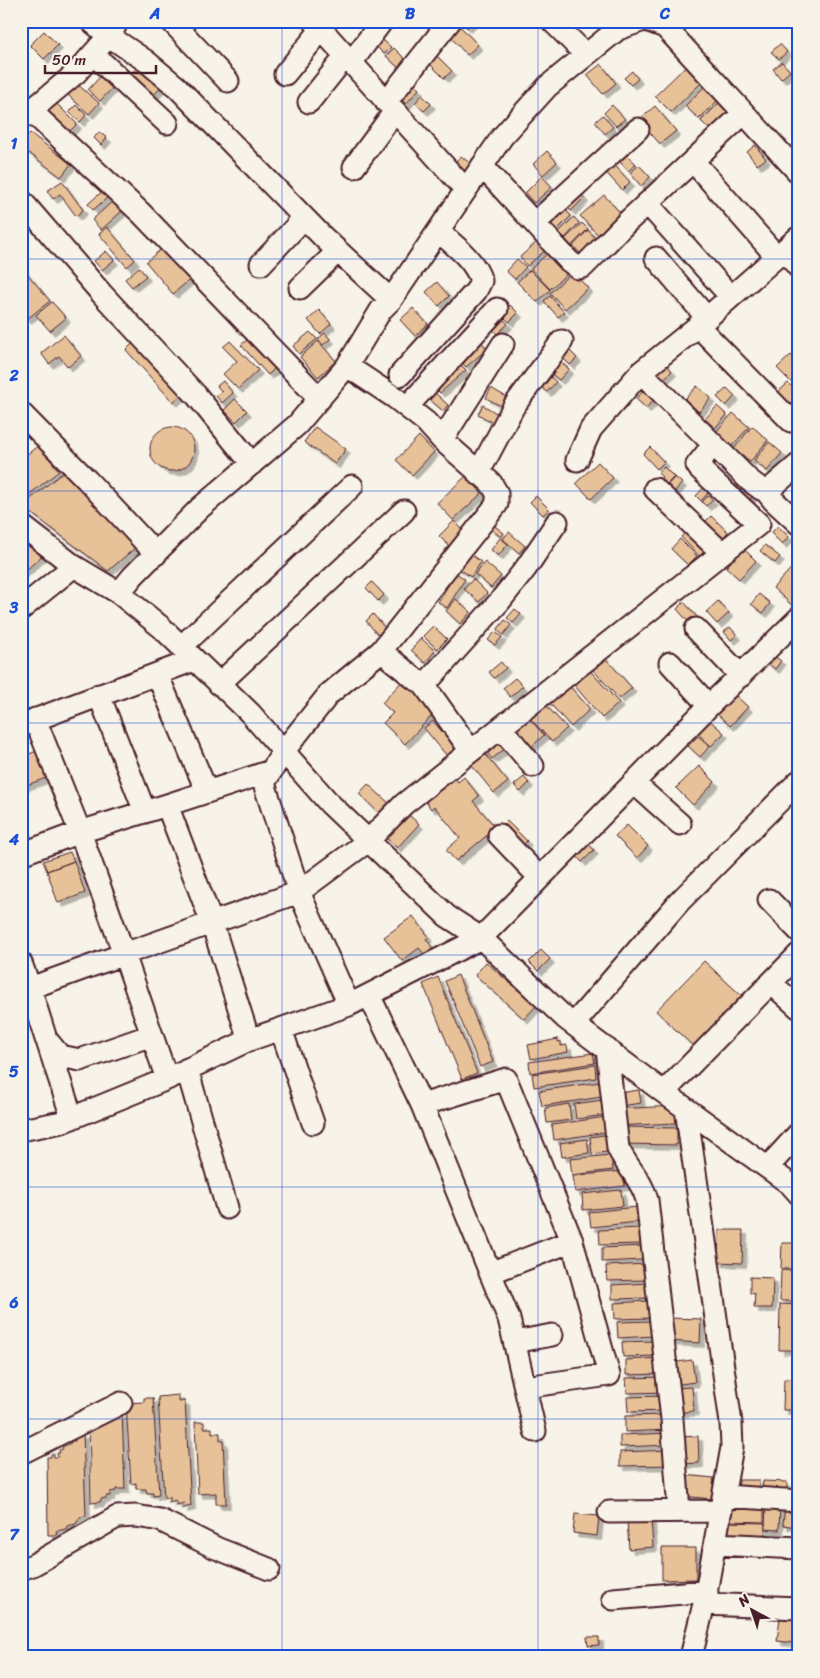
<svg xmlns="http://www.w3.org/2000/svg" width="820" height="1678" font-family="Sriracha,sans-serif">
  <defs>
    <filter id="shadow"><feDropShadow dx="4.5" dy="4.5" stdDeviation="0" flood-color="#0004"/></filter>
  </defs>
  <rect width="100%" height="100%" fill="#f7f3e8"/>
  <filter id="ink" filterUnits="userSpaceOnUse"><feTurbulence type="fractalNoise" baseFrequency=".02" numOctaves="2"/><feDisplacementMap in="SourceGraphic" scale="10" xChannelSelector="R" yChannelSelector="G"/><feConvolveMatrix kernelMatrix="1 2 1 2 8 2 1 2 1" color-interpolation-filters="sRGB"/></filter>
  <g filter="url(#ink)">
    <!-- building -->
    <path fill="#e7c298" stroke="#4a1f2b" filter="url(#shadow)" d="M455,21L478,45L467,55L445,31Z
      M461,21H473V22L467,28Z
      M783,21H799V29L794,33Z
      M44,31L58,45L44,59L30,45Z
      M377,35L391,47L384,54L371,41Z
      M780,44L787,52L779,59L771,52Z
      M394,48L409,63L402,71L386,56Z
      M432,51L452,71L444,78L424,58Z
      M143,61L166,82L148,101L125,80Z
      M782,62L790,71L781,79L773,69Z
      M601,64L616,83L603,94L587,75Z
      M685,67L701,83L671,112L655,96Z
      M106,70L118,82L100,101L88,90Z
      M632,71L638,79L631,85L624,78Z
      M409,80L419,89L406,104L395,95Z
      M76,83L99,103L89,114L67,94Z
      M708,83L722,96L699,119L685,106Z
      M422,95L431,104L424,111L415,103Z
      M721,101L732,113L712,132L701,121Z
      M56,103L77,124L65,136L44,115Z
      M76,105L86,115L80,122L69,112Z
      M612,105L625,119L616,126L604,113Z
      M655,106L676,131L660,144L639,120Z
      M603,115L613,127L605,134L595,122Z
      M99,132L107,138L101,145L94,138Z
      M30,133L71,164L61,177L21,147V144Z
      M755,145L766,159L757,165L747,152Z
      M621,149L636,164L628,171L614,155Z
      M547,151L557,162L543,175L533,164Z
      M461,156L472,165L464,174L453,164Z
      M609,159L630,182L622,190L601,167Z
      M639,165L650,177L641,186L630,173Z
      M542,176L552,187L534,203L525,193Z
      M62,181L83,210L76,216L60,194L53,199L47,191Z
      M108,186L114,192L93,210L88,204Z
      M577,190L584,198L571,211L563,203Z
      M604,195L625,218L602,239L580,216Z
      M114,200L123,210L101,230L92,220Z
      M563,207L571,216L557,230L549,221Z
      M574,217L579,223L565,238L559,232Z
      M582,223L588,229L571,246L565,239Z
      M107,227L135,260L127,267L99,234Z
      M588,230L598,241L583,256L573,246Z
      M540,239L548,248L527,266L520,257Z
      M167,244L194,276L173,294L146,262Z
      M553,248L572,269L550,289L531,269Z
      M106,251L114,260L102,270L94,261Z
      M517,259L526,267L515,279L506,271Z
      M21,266L50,301L27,319L21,312Z
      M139,267L146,276L132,287L125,279Z
      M530,270L550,290L537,302L517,282Z
      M572,272L588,288L565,309L550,293Z
      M437,282L449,296L439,306L426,292Z
      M550,296L564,312L558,317L544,301Z
      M52,302L66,318L50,331L36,315Z
      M510,305L518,313L509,322L501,314Z
      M413,308L428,324L415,336L400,320Z
      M319,310L331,324L320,334L308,320Z
      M502,318L508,324L497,334L491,328Z
      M310,332L317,339L299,354L293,346Z
      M325,333L330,339L323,345L318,339Z
      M64,335L81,356L68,367L59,356L49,364L41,353Z
      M253,335L279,364L268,375L241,345Z
      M480,340L487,349L466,367L459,359Z
      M230,341L258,370L238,389L223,374L237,361L223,347Z
      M318,341L336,361L318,377L300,357Z
      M134,342L181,395L173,402L126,350Z
      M565,346L577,358L570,365L558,353Z
      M791,355L799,363V374L791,382L777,368Z
      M555,357L569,369L559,380L545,369Z
      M663,361L672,371L658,384L649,374Z
      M458,362L466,370L440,393L433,385Z
      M551,377L556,382L547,392L542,388Z
      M223,381L233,393L222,403L216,396L222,392L217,386Z
      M788,383L799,394V402L793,408L777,393Z
      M697,386L711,398L699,412L685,399Z
      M491,388L508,398L503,407L486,398Z
      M727,388L735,396L726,406L717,397Z
      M433,391L448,405L443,411L427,397Z
      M643,391L653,401L646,408L636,399Z
      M235,399L247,411L236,422L224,410Z
      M483,405L498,414L493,423L478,414Z
      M717,406L727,415L715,428L705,419Z
      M733,413L749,427L731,447L715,433Z
      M752,426L768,440L750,462L734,449Z
      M150 449a22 22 0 1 1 44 0a22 22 0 1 1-44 0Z
      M315,427L346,449L335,464L304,442Z
      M419,436L434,452L412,475L396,460Z
      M769,442L782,453L767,471L754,461Z
      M39,445L59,471L21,501V459Z
      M650,447L664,462L657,469L643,454Z
      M598,462L613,478L591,499L576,483Z
      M664,467L674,477L659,492L653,486L662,477L658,473Z
      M68,468L135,548L108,571L22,506Z
      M466,476L482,493L453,520L437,503Z
      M675,477L682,483L667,500L660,493Z
      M743,480L755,494L744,505L731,491Z
      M708,483L713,487L701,501L696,496Z
      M536,496L549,509L543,515L530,502Z
      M708,496L713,500L706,506L702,502Z
      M711,516L728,532L716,545L699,528Z
      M454,521L465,532L450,547L439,536Z
      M492,524L504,533L501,537L489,528Z
      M778,526L789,537L782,544L771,533Z
      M691,527L712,548L701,558L681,537Z
      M509,532L525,546L519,553L503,539Z
      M32,537L46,552L21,575V547Z
      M500,538L508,544L498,556L491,550Z
      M680,539L697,556L688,565L671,549Z
      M765,545L780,557L775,563L760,551Z
      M744,549L756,561L739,579L726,567L731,562L726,558L732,552L737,556Z
      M465,550L481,562L471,577L454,565Z
      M799,560V598L792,605L773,588Z
      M485,562L501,576L491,588L475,574Z
      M456,573L465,579L447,608L438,602Z
      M473,579L487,593L479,602L464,589Z
      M372,582L384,595L378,601L366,588Z
      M759,594L770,603L763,613L751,604Z
      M456,599L471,612L460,624L446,611Z
      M718,601L729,613L717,624L706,612Z
      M684,602L698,618L691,625L677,609Z
      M515,609L521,614L513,623L507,618Z
      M373,614L385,628L378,635L366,621Z
      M505,620L511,625L503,635L497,630Z
      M433,626L447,639L437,649L423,636Z
      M730,627L737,635L731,640L724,632Z
      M495,632L502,637L495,645L488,640Z
      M421,638L435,651L425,663L411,650Z
      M600,652L632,688L619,699L587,663Z
      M773,655L781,661L775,669L767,663Z
      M501,662L506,668L494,678L489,672Z
      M585,665L619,703L602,718L569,679Z
      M406,677L439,708L405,744L383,723L393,713L382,703Z
      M515,678L523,686L510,697L503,688Z
      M565,681L590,709L571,727L545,698Z
      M732,692L748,707L730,726L714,711Z
      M542,701L567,728L552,742L527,715Z
      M526,715L544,735L525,753L507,733Z
      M707,718L724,733L711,746L695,731Z
      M433,721L456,748L447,756L424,728Z
      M698,736L710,746L700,757L688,746Z
      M499,737L507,747L492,759L484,749Z
      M482,750L508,782L494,793L468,761Z
      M37,751L46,778L21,787V757Z
      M699,766L715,782L693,805L676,788Z
      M452,775L458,782L464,777L479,796L473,801L496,828L456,861L446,850L460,838L434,806L431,809L424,799Z
      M524,777L529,783L520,792L514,785Z
      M368,784L392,806L382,816L359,794Z
      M402,809L419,824L397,848L381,833Z
      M21,816L30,841L21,844Z
      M507,821L527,841L517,851L497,831Z
      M627,825L648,846L637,858L615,836Z
      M584,839L594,850L582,862L572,851Z
      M70,852L74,861L47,871L43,861Z
      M74,861L85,893L58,903L47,871Z
      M413,916L429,937L426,939L433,948L424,954L419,948L402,961L384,937Z
      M541,950L550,959L538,971L529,962Z
      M704,961L744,998L696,1049L656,1011Z
      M486,962L536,1006L524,1019L475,975Z
      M458,975L493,1062L480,1067L445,981Z
      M438,977L477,1073L462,1079L423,984Z
      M558,1039V1042L561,1041V1046L567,1045L568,1052L531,1059L528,1045Z
      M593,1053L595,1063L530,1073L529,1062Z
      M595,1065L596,1078L534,1087L532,1074Z
      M600,1082L602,1097L542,1106L539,1091Z
      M639,1090L641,1103L615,1107L613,1094Z
      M603,1100L605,1115L576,1119L574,1104Z
      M569,1104L571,1120L547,1123L545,1108Z
      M675,1106L676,1123L616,1126L615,1109Z
      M605,1117L607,1132L554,1140L552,1125Z
      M620,1127L677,1128V1145L620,1144Z
      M611,1134L613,1151L592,1154L590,1137Z
      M587,1139L589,1153L562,1157L560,1143Z
      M611,1155L613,1170L572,1175L570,1159Z
      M623,1171L625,1186L575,1192L573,1176Z
      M621,1190L623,1206L583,1210L582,1194Z
      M637,1207L638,1222L591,1227L589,1212Z
      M640,1228L641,1244L600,1245L599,1230Z
      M719,1230H743L742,1263L718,1262Z
      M782,1243H799V1269H781Z
      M642,1246V1260L602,1262V1248Z
      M647,1264V1280L607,1281L606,1266Z
      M781,1270L799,1271V1301H780Z
      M750,1277L773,1278L772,1308H754L755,1294L750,1293Z
      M649,1283L650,1298L612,1299V1285Z
      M650,1301L651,1318L615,1319L614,1303Z
      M780,1304L799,1305V1350H779Z
      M668,1318L701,1319L700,1343L667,1341Z
      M653,1321V1336L618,1338L617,1322Z
      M654,1341L655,1356L623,1357L622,1342Z
      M662,1358V1374L626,1375V1360Z
      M692,1360L695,1382L673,1385L670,1363Z
      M666,1377L667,1392L627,1393L626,1378Z
      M784,1379H799V1410H783Z
      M692,1387L694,1411L676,1413L674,1388Z
      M179,1395V1402L185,1401L191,1506L183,1508L184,1503L177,1505L175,1500L170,1502V1497L164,1499L158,1397Z
      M667,1396V1411L628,1412L627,1397Z
      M144,1398H153L159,1495L153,1496V1493H147L146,1489H136V1483L131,1484L126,1403L144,1402Z
      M122,1412L125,1489H116V1491L110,1492V1496H106V1498L101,1499L100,1502L91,1503L89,1427Z
      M667,1415L668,1430L625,1432V1416Z
      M195,1422H204V1428H212V1433H220V1440H223L226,1504H216V1493L198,1494Z
      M83,1433L86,1516L80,1517L76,1524L67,1526L66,1529L56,1531L57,1535H48L47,1457H51V1454H54V1457H58L57,1453H60L59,1450L63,1449L62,1447L71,1443L70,1441H75V1436Z
      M670,1433L671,1445L620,1447V1435Z
      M698,1436L699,1463L681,1464L680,1437Z
      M673,1450V1465L620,1466V1452Z
      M684,1475L714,1478L712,1499L682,1496Z
      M739,1480H759V1494H738Z
      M763,1481L787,1482V1495L762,1494Z
      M729,1502L764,1503V1522L729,1521Z
      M766,1504H780L779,1530L765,1529Z
      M785,1504L798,1505L796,1527L783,1525Z
      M575,1514L599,1516L597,1536L573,1533Z
      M651,1519L653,1547L629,1549L627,1520Z
      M725,1522L765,1523L764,1542L724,1541Z
      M662,1548H696V1579L662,1580Z
      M795,1565H799V1590L794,1589Z
      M781,1610L797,1612L793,1643L777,1641Z
      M587,1637H599V1645L588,1646Z"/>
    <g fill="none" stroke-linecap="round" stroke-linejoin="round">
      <!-- minor casing -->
      <g stroke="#4a1f2b" stroke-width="25">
        <path id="minor" d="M118,21L109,36L146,61L177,87L324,238L391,300
          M171,21L228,81
          M314,21L466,190
          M552,21L586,55
          M649,21L665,27L799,173
          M93,54L167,123
          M351,63L382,21
          M285,74L321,30
          M309,102L345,57
          M386,102L450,21
          M31,111L141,213L320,399
          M21,119L76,73L109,36L91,21
          M693,161L777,257
          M482,166L569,261L578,268L583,267L589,261L626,223L744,113
          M354,167L395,111
          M21,200L102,294L196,395L252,464
          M647,203L731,297
          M535,223L638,129
          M784,250L799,268
          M656,258L707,318
          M261,264L304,218
          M300,288L338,251
          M698,326L791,421L799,413
          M347,366L394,397L426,422L442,440L491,483L497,493V504L381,651L329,694L283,752L264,783L299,892L349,1005L481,938L709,706L799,618
          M641,372L749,480L761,489L765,490L770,489L799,464
          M400,375L476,291L481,281C475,260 454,245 438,231
          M407,407L497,309
          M21,413L87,480L156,554
          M442,440L503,344
          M577,460L591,429L641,372L698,326L799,237
          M478,474L514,406L562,341
          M655,489L722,553
          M765,490L774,501L799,524
          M21,525L74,566L119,593L133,576L200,508L297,425L347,366L381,310L391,300L502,137L548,86L618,29L641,21
          M119,593L161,627L250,713L330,804L447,916L481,938L565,1018L670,1097L790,1184L799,1194
          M21,609L74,566
          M696,629L741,676
          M181,647L352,486
          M381,651L415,679L422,682L430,679L500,601L526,568L557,522
          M670,663L709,706
          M157,674L207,792
          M422,682L471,751
          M219,684L404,511
          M99,695L145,812
          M35,719L80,832L167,805L271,771
          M21,725L194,660
          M501,728L533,766
          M634,783L680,824
          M167,805L212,923L249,1040
          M499,835L540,878
          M21,854L80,832L124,954L30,988L21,963
          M769,900L799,931
          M771,983L799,1008
          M21,992L30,988L46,1039L60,1056L80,1060L152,1035
          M369,995L422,1105L509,1319L535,1431
          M349,1005L249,1040L167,1079L124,954L299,892L368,841L404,804L759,524L699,468L697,465L713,445
          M574,1024L679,902L799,781
          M281,1029L313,1123
          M48,1044L72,1118
          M607,1049L618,1148C626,1166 642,1180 647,1200L672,1419L679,1511
          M187,1069L227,1208
          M664,1092L799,954
          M422,1105L506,1079L572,1241L609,1375L525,1387
          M686,1109L731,1423L732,1447L704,1604L691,1657
          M21,1130L62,1122L167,1079
          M768,1167L799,1133
          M490,1273L572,1241
          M515,1342L552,1335
          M21,1453L121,1403
          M724,1496L799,1501
          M609,1512L721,1511
          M715,1544L799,1548
          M21,1569L33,1565L117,1517L136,1516L160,1520L216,1548L269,1569
          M613,1599L707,1591
          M704,1604L799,1608"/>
      </g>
      <!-- minor -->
      <use href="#minor" stroke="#f7f3e8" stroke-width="21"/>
    </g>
  </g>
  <!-- grid -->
  <path fill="none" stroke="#1d4ed8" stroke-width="1" stroke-opacity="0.55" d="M282,21V1657M538,21V1657M21,259H799M21,491H799M21,723H799M21,955H799M21,1187H799M21,1419H799"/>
  <!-- margin -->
  <rect width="820" height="1678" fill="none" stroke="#f7f3e8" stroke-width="55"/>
  <!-- north arrow -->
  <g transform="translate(752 1610) rotate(320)" stroke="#f7f3e8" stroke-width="4" paint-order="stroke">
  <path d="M0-4L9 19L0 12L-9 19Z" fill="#4a1f2b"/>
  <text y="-8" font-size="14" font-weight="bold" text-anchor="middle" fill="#4a1f2b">N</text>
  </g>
  <!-- scale -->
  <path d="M45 65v8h111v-8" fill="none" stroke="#4a1f2b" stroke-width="2.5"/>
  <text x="52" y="65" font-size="15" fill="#4a1f2b" stroke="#f7f3e8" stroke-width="4" paint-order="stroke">50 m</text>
  <rect x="28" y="28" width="764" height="1622" fill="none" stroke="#1d4ed8" stroke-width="2"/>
  <g font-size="16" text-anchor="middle" font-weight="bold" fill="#1d4ed8">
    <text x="155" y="19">A</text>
    <text x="410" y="19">B</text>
    <text x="665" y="19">C</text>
    <text x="14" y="149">1</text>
    <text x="14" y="381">2</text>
    <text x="14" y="613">3</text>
    <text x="14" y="845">4</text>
    <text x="14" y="1077">5</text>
    <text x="14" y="1308">6</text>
    <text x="14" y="1540">7</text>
  </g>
</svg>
